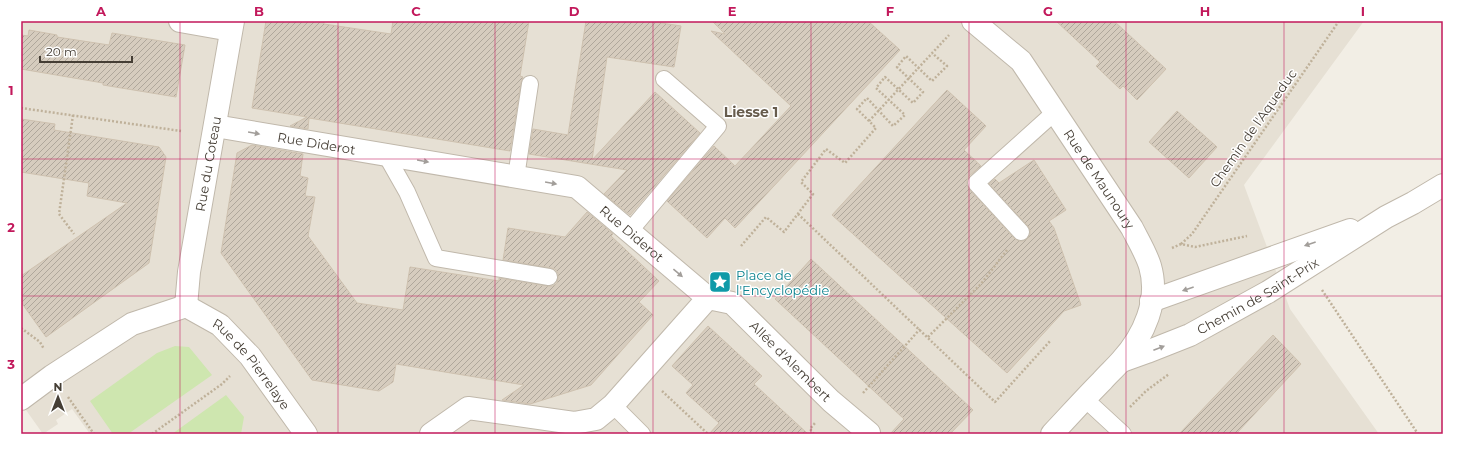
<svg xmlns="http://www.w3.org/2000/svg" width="1464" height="455" font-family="Montserrat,sans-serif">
  <defs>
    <pattern id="building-hatch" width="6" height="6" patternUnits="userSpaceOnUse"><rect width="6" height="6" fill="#d6ccbe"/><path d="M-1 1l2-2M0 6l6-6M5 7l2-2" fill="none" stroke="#afa79b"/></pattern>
  </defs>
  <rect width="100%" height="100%" fill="#f2eee5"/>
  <!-- residential -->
  <path fill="#e6e0d4" d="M21,21H1364L1244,185L1290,309L1379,434H90L72,409L56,420L58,424L43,434L21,403Z"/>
  <!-- green -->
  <path fill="#cee6af" d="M175,346L189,347L212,375L128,434H113L90,401L157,353Z
    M226,395L244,417L241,434H172Z"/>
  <!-- building -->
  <path fill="url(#building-hatch)" stroke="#cec1af" d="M266,21H324V24L391,34L393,21H529L520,76L523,77L521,83L510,151L309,118L308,129L290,126L307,117L252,108Z
    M586,21H649L681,26L674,67L607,57L592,160L655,92L700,133L630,215L604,194L627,170L529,154L533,129L568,135Z
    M712,21H868L900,50L735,228L725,218L707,238L667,201L714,146L735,166L791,106L711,31L725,34Z
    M1056,21H1114L1166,69L1137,100L1123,86L1120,89L1096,66L1100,62Z
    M29,30L57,35V37L109,45L112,33L185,45L176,97L103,85V83L21,69V35L28,36Z
    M947,90L986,126L964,150L981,166L969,176L967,180V185L969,189L1014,238L1019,241H1023L1027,239L1030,235V230L1028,226L989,184L995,179L999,183L1034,160L1066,210L1049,221L1054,228L1081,305L1064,311L1007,373L832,215Z
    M1177,111L1217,147L1189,178L1149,142Z
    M21,119L55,124L54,130L159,147L166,157L149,263L46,337L21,302V276L127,203L87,196L89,183L21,172Z
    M252,145L303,154L300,176L308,178L305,196L315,197L308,236L357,303L403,310L410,267L499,281V278L547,286H553L557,283L558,278V273L555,269L551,268L503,260L508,228L565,237L587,212L613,234L611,236L659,281L639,302L653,315L591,385L530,404L502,400L524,385L396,364L393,382L379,391L312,380L221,253L237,153Z
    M811,259L973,410L950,434H890L904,419L775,299Z
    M708,326L762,376L754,384L808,434H709L719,423L686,393L693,385L672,366Z
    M1273,335L1301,364L1236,434H1179Z"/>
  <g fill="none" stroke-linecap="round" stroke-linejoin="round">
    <!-- service casing -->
    <g stroke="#c0b8ab" stroke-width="18">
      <path id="service" d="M386,155L407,192L436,258L549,277
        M516,177L530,84
        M629,232L718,126L664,79
        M1021,232L976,183L1055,112
        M1085,399L1123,434
        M613,405L642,434"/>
    </g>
    <!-- minor casing -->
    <g stroke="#c0b8ab" stroke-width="24">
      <g id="minor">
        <path d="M180,21L231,30"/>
        <path id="s1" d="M973,21L1021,61L1132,228C1138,240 1146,253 1150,266C1160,300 1144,336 1121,361C1115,368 1108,374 1102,381C1085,398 1069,416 1052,434"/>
        <path id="s2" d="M215,126L577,187L708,298L613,405L596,419L574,423L468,408L431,434"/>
        <path id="s3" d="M708,298L732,303L831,401L869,433"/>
        <path d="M1151,301L1350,230"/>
        <path id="s4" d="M186,306L189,272L233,21"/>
        <path id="s5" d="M186,306L220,325L250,356L306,434"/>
        <path id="s6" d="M1122,361L1147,352L1190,335L1268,292L1386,217L1413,203L1443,185"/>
        <path d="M21,399L52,376L132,324L186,306"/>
      </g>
    </g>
    <!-- path -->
    <path stroke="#bfb19a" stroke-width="2.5" stroke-dasharray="2 2" stroke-linecap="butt" d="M21,108L181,131
      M73,115L59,214L74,234
      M869,121L949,35
      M798,214L995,402L1051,340
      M1181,244L1192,234L1339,21
      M741,246L766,217L784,232L813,194L801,182L826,149L845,163L876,128L857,109L867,98L893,126L905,115L876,88L885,77L913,103L923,92L897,67L906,56L932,81L947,66L932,53
      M1172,248L1181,244L1195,247L1247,236
      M1322,290L1418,434
      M21,328L40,342L44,349
      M928,337L981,284L1007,250
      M662,391L708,434
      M863,393L920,329
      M68,397L94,434
      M1130,407L1146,391L1169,374
      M152,434L222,384L230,376
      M814,434L810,429L815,423"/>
    <!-- service -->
    <use href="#service" stroke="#fff" stroke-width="16"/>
    <!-- minor -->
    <use href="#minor" stroke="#fff" stroke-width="22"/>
  </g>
  <!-- one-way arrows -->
  <defs><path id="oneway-solid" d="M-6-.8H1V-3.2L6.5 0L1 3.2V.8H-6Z"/></defs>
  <g fill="#a29e9a">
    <use href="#oneway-solid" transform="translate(254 133) rotate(10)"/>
    <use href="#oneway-solid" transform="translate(423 161) rotate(10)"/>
    <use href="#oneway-solid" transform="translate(551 183) rotate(10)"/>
    <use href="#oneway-solid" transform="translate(1310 244) rotate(161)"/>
    <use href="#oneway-solid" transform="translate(678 273) rotate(40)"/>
    <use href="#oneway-solid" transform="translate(1188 289) rotate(161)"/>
    <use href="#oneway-solid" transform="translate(1159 348) rotate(-21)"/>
  </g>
  <!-- grid -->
  <path fill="none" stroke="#c2185b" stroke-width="1" stroke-opacity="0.55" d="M180,21V434M338,21V434M495,21V434M653,21V434M811,21V434M969,21V434M1126,21V434M1284,21V434M21,159H1443M21,296H1443"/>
  <!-- icons -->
  <defs>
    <g id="sight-square" transform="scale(1.15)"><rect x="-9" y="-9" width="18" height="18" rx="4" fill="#0f9aa8" stroke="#fff"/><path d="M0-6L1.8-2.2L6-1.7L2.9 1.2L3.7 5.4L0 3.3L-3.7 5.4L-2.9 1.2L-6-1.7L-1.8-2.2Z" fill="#fff"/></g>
  </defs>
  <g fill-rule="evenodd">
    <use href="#sight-square" x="720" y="282"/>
  </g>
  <g text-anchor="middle" stroke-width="3" stroke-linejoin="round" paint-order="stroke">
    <!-- street labels -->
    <g font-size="13" fill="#453e35" stroke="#fff">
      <text transform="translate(1253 128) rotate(-55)" y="5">Chemin de l'Aqueduc</text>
      <text dy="5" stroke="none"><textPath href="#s2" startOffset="103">Rue Diderot</textPath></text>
      <text dy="5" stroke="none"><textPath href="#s4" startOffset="144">Rue du Coteau</textPath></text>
      <text dy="5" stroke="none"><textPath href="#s1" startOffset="204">Rue de Maunoury</textPath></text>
      <text dy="5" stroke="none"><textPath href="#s2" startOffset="439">Rue Diderot</textPath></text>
      <text dy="5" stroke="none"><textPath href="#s6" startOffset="151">Chemin de Saint-Prix</textPath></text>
      <text dy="5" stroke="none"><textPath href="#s3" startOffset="107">Allée d'Alembert</textPath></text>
      <text dy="5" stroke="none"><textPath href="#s5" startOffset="89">Rue de Pierrelaye</textPath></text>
    </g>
    <!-- culture labels -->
    <g font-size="13" fill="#0d838f" stroke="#fff" text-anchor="start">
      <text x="736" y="280">Place de<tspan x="736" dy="15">l'Encyclopédie</tspan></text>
    </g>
    <!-- neighbourhood labels -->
    <g font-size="14" font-weight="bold" fill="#675c4d" stroke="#fff">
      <text x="751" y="117">Liesse 1</text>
    </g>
  </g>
  <!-- border -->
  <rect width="1464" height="455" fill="none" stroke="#ffffff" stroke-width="44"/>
  <!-- north arrow -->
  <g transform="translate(58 397)" stroke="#ffffff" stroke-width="3" paint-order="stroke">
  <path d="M0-3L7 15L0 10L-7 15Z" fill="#453e35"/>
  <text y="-6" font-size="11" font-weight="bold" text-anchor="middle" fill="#453e35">N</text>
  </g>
  <!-- scale -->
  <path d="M40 56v6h92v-6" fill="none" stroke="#453e35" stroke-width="2"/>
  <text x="46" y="56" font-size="12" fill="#453e35" stroke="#ffffff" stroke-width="3" paint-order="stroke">20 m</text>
  <rect x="22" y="22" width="1420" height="411" fill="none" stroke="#c2185b" stroke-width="1.5"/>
  <g font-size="13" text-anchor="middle" font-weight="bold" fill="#c2185b">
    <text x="101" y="16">A</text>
    <text x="259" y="16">B</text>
    <text x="416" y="16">C</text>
    <text x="574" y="16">D</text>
    <text x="732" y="16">E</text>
    <text x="890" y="16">F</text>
    <text x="1048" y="16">G</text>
    <text x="1205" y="16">H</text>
    <text x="1363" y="16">I</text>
    <text x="11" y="95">1</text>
    <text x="11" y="232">2</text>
    <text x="11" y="369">3</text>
  </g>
</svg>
